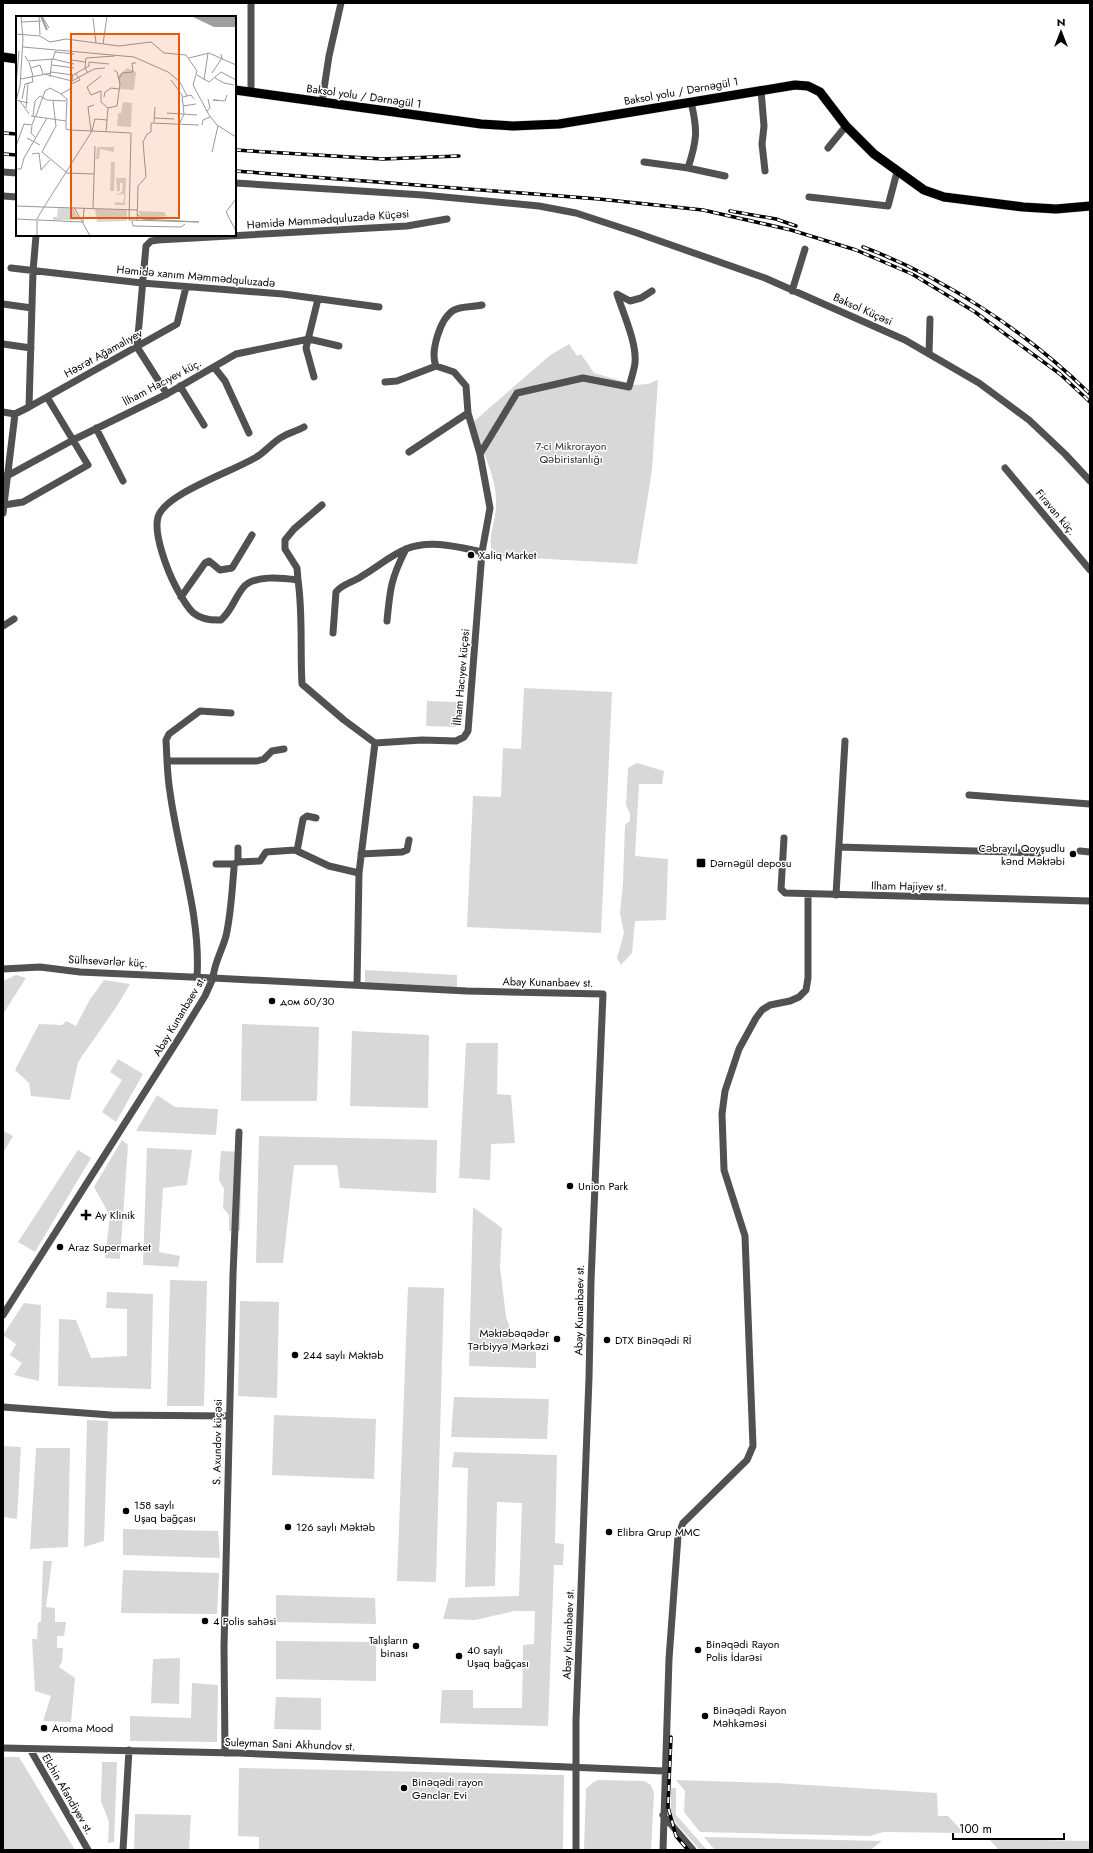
<svg xmlns="http://www.w3.org/2000/svg" width="1093" height="1853" font-family="Jost,sans-serif">
  <rect width="100%" height="100%" fill="#fff"/>
  <!-- green -->
  <path fill="#d8d8d8" d="M569,344L577,356L581,354L594,373L636,385L648,384L658,380L652,470L637,564L493,556C487,535 495,526 496,507C498,478 482,450 471,424L549,356Z
    M524,688L612,692L601,933L467,927L473,796L501,797L503,748L521,749Z
    M427,701L457,702L456,727L426,726Z
    M637,763L664,771L662,784H639L635,856L668,859L666,920L635,921L632,953L621,965L617,958L624,933L620,913L623,883L625,825L630,821V814L626,805L628,768Z
    M365,970L457,975V989L365,984Z
    M16,975L26,978L3,1014V981Z
    M104,980L130,984L117,1006L78,1062L70,1100L31,1096L29,1083L15,1070L39,1024L62,1025L66,1021L76,1026L89,1001Z
    M242,1024L319,1027L317,1101H241Z
    M352,1031L429,1035L428,1108L350,1106Z
    M466,1043H498L497,1094L511,1095L515,1143L491,1144L490,1180L459,1178Z
    M118,1059L143,1074L116,1122L102,1112L122,1080L110,1072Z
    M157,1095L175,1107L218,1109L216,1135L136,1131Z
    M3,1131L13,1136L3,1153Z
    M259,1136L437,1140L436,1193L340,1188L337,1165H294L283,1263H256Z
    M122,1140L128,1145L120,1259L105,1258L110,1216L94,1187Z
    M147,1148L192,1150L187,1185L163,1188L159,1252L180,1256L178,1267L143,1265Z
    M78,1150L91,1158L35,1252L18,1242Z
    M221,1151L242,1152L240,1231H229V1215L223,1208L224,1189L219,1180Z
    M473,1207L502,1228L500,1267L506,1317L516,1344L536,1347V1368L469,1366Z
    M170,1280L207,1281L204,1406H167Z
    M408,1287L444,1288L436,1582L397,1581Z
    M107,1292L153,1294L151,1389L58,1386L59,1319L76,1320L91,1358L127,1356V1309L106,1308Z
    M240,1301L279,1302L277,1398L238,1396Z
    M24,1303L41,1305L39,1381L14,1375L22,1363L10,1355L16,1344L3,1335Z
    M454,1397L549,1399L547,1439L451,1437Z
    M274,1415L376,1419L374,1479L272,1475Z
    M87,1420L108,1421L104,1541L84,1547Z
    M3,1446L21,1447L17,1519L3,1517Z
    M36,1448H70L68,1547L30,1549Z
    M454,1452L557,1455L555,1543L564,1544L563,1565H554L548,1726L440,1723L442,1690H473V1708H522L523,1645L534,1644L535,1611H514L475,1620L443,1619L449,1598L519,1596L522,1503L497,1502L495,1586L465,1587L468,1468L452,1467Z
    M123,1529L218,1531L220,1558L123,1555Z
    M43,1561H52L46,1607L55,1608V1622H66L64,1636H57V1648H63L62,1661L59,1667L75,1678L71,1722L43,1721L51,1696L35,1691L32,1639H37L38,1623L41,1621Z
    M123,1570L219,1573L217,1614L121,1613Z
    M276,1595L375,1598L376,1624L276,1622Z
    M276,1641L376,1642V1681L276,1679Z
    M180,1658L179,1704L151,1703L153,1659Z
    M192,1683L218,1685L217,1742L130,1741V1716L191,1718Z
    M276,1697L321,1698V1730L274,1729Z
    M3,1757H19L75,1850H3Z
    M102,1762H117L114,1842L108,1843L109,1822L101,1801Z
    M239,1768L564,1775L563,1850H259V1837L238,1836Z
    M598,1780L644,1781L651,1785L654,1793L651,1850H584L586,1789L592,1783Z
    M676,1780L776,1783L937,1793L938,1816H948L964,1833L884,1832L870,1836L700,1832L684,1812L685,1791Z
    M671,1788H676V1815L707,1850H700L673,1820L671,1813Z
    M135,1814L191,1815L189,1850H134Z
    M704,1837L882,1841L870,1850H715Z
    M989,1839L1090,1841V1850H999Z"/>
  <g fill="none" stroke-linecap="round" stroke-linejoin="round">
    <!-- major casing -->
    <g stroke="#dbdbdb" stroke-width="10">
      <path id="major" d="M3,57L17,59
        M235,90L481,124L513,126L559,124L795,85L808,86L820,92L846,126L874,154L924,190L944,197L1023,207L1056,209L1090,206"/>
    </g>
    <!-- minor -->
    <path stroke="#515151" stroke-width="7" d="M251,3V92
      M761,90L764,126L762,144L765,171
      M322,102L329,56L341,3
      M828,148L846,126
      M644,162L688,168L725,176
      M688,168C697,140 698,131 691,102
      M3,172L17,173
      M235,183L423,195L539,206L576,213L637,233L765,278L905,340L979,383L1029,420L1065,454L1090,481
      M3,196L17,197
      M809,197L888,206L897,172
      M11,268L142,283L283,294L379,307
      M792,291L805,249
      M3,304L32,308
      M3,344L31,348
      M929,354L930,319
      M436,366C430,352 440,318 454,310C461,306 473,307 482,305
      M214,367L225,381L249,433
      M314,377L306,348L318,299
      M385,382L397,381L436,366
      M180,386L204,425
      M167,394L137,347L146,246L151,241L158,240L407,226L447,219
      M29,407L33,271L36,236
      M3,412L15,414L29,407L177,324L186,287
      M304,427C297,431 288,433 282,437C273,442 266,451 258,456C237,470 165,493 158,517C153,534 168,572 176,587C188,609 193,621 221,620C231,611 234,600 242,589C252,574 283,578 298,580C303,614 300,650 302,684L344,720L375,743L359,873L357,985
      M96,428L123,481
      M409,452L468,413
      M480,454L517,393L583,378L629,387C631,379 634,371 635,363C637,343 623,313 617,294L630,301L641,298L652,291
      M1005,468L1090,570
      M3,476H7L73,440L167,394L236,354L309,339L339,346
      M4,505L23,502L88,465L47,397
      M3,513L15,414
      M298,580L297,568L285,549V540L294,529L322,505
      M181,597L205,563L209,561L220,570L232,568L252,535
      M387,621C390,589 391,578 406,549
      M3,626L14,619
      M333,633L336,592C342,584 354,582 362,576C376,568 391,555 406,549C430,539 458,547 482,552
      M375,743L422,740L456,741L464,737L468,731L482,552L490,508L480,454L468,413L466,386L454,372L436,366
      M168,761H257L264,759L272,751L284,749
      M969,795L1090,804
      M784,838L781,889L785,893L1090,901
      M839,847L1039,853
      M297,851L303,819L307,816L316,818
      M1080,851L1090,852
      M361,854L402,852L407,850L409,840
      M238,862V848
      M216,864H234
      M836,895L845,741
      M3,969L40,967L80,972L213,978C214,963 222,951 226,936C231,914 232,891 234,868V864L238,862L260,861L266,852L295,850L329,866L359,873
      M197,977C201,915 178,853 170,792C167,775 167,757 166,740L169,734L200,711L231,713
      M3,1315L181,1035L205,996L213,978L467,991L603,994L591,1281L589,1378L576,1721V1850
      M3,1407L111,1415L229,1416
      M3,1748L237,1753L664,1771
      M30,1749L88,1850
      M225,1753L224,1647L233,1275L239,1132
      M663,1815L693,1850
      M123,1850L129,1750
      M663,1850L669,1659L678,1536L683,1523L747,1460L753,1446L745,1236L724,1170L722,1114L725,1091L739,1049L756,1018L762,1010L770,1005L790,1001L799,997L806,990L808,978V895"/>
    <!-- major -->
    <use href="#major" stroke="#000" stroke-width="9"/>
    <!-- rail casing -->
    <g stroke="#000" stroke-width="3.5">
      <path id="rail" d="M3,133L17,134
        M235,150L383,159L459,156
        M3,154L17,155
        M235,171L599,199L703,210L791,230L856,250L912,274L975,312L1060,374L1090,402
        M730,211L776,219L796,226
        M863,247C944,277 1028,333 1090,394
        M671,1737L668,1807L676,1836L688,1850"/>
    </g>
    <!-- rail -->
    <use href="#rail" stroke="#fff" stroke-width="2" stroke-dasharray="6" stroke-linecap="butt"/>
  </g>
  <!-- markers -->
  <g fill="#000" stroke="#fff" stroke-width="1.5">
    <circle cx="471" cy="555" r="4"/>
    <circle cx="1073" cy="854" r="4"/>
    <rect x="696" y="858" width="10" height="10" rx="2"/>
    <circle cx="272" cy="1001" r="4"/>
    <circle cx="570" cy="1186" r="4"/>
    <path d="M84 1209h4v4h4v4h-4v4h-4v-4h-4v-4h4z"/>
    <circle cx="60" cy="1247" r="4"/>
    <circle cx="557" cy="1339" r="4"/>
    <circle cx="607" cy="1340" r="4"/>
    <circle cx="295" cy="1355" r="4"/>
    <circle cx="126" cy="1511" r="4"/>
    <circle cx="288" cy="1527" r="4"/>
    <circle cx="609" cy="1532" r="4"/>
    <circle cx="205" cy="1621" r="4"/>
    <circle cx="416" cy="1646" r="4"/>
    <circle cx="698" cy="1650" r="4"/>
    <circle cx="459" cy="1656" r="4"/>
    <circle cx="705" cy="1716" r="4"/>
    <circle cx="44" cy="1728" r="4"/>
    <circle cx="404" cy="1788" r="4"/>
  </g>
  <g text-anchor="middle" stroke-width="3" stroke-linejoin="round" paint-order="stroke">
    <!-- street labels -->
    <g font-size="11" fill="#000" stroke="#fff">
      <text transform="translate(681 91) rotate(-10)" y="4">Baksol yolu / Dərnəgül 1</text>
      <text transform="translate(364 96) rotate(8)" y="4">Baksol yolu / Dərnəgül 1</text>
      <text transform="translate(328 219) rotate(-4)" y="4">Həmidə Məmmədquluzadə Küçəsi</text>
      <text transform="translate(196 276) rotate(5)" y="4">Həmidə xanım Məmmədquluzadə</text>
      <text transform="translate(863 309) rotate(24)" y="4">Baksol Küçəsi</text>
      <text transform="translate(103 353) rotate(-29)" y="4">Həsrət Ağamalıyev</text>
      <text transform="translate(162 382) rotate(-28)" y="4">İlham Hacıyev küç.</text>
      <text transform="translate(1056 512) rotate(50)" y="4">Firavan küç.</text>
      <text transform="translate(461 677) rotate(-85)" y="4">İlham Hacıyev küçəsi</text>
      <text transform="translate(909 886) rotate(1)" y="4">Ilham Hajiyev st.</text>
      <text transform="translate(108 961) rotate(3)" y="4">Sülhsevərlər küç.</text>
      <text transform="translate(548 982) rotate(1)" y="4">Abay Kunanbaev st.</text>
      <text transform="translate(179 1016) rotate(-59)" y="4">Abay Kunanbaev st.</text>
      <text transform="translate(579 1310) rotate(-89)" y="4">Abay Kunanbaev st.</text>
      <text transform="translate(217 1442) rotate(-89)" y="4">S. Axundov küçəsi</text>
      <text transform="translate(568 1634) rotate(-88)" y="4">Abay Kunanbaev st.</text>
      <text transform="translate(290 1744) rotate(2)" y="4">Suleyman Sani Akhundov st.</text>
      <text transform="translate(68 1794) rotate(60)" y="4">Elchin Afandiyev st.</text>
    </g>
    <!-- park labels -->
    <g font-size="11" fill="#2f2f2f" stroke="#fff">
      <text x="571" y="450">7-ci Mikrorayon<tspan x="571" dy="13">Qəbiristanlığı</tspan></text>
    </g>
    <!-- poi labels -->
    <g font-size="11" fill="#000" stroke="#fff" text-anchor="start">
      <text x="479" y="559">Xaliq Market</text>
      <text x="1065" y="852" text-anchor="end">Cəbrayıl Qoyşudlu<tspan x="1065" dy="13">kənd Məktəbi</tspan></text>
      <text x="710" y="867">Dərnəgül deposu</text>
      <text x="280" y="1005">дом 60/30</text>
      <text x="578" y="1190">Union Park</text>
      <text x="95" y="1219">Ay Klinik</text>
      <text x="68" y="1251">Araz Supermarket</text>
      <text x="549" y="1337" text-anchor="end">Məktəbəqədər<tspan x="549" dy="13">Tərbiyyə Mərkəzi</tspan></text>
      <text x="615" y="1344">DTX Binəqədi Rİ</text>
      <text x="303" y="1359">244 saylı Məktəb</text>
      <text x="134" y="1509">158 saylı<tspan x="134" dy="13">Uşaq bağçası</tspan></text>
      <text x="296" y="1531">126 saylı Məktəb</text>
      <text x="617" y="1536">Elibra Qrup MMC</text>
      <text x="213" y="1625">4 Polis sahəsi</text>
      <text x="408" y="1644" text-anchor="end">Talışların<tspan x="408" dy="13">binası</tspan></text>
      <text x="706" y="1648">Binəqədi Rayon<tspan x="706" dy="13">Polis İdarəsi</tspan></text>
      <text x="467" y="1654">40 saylı<tspan x="467" dy="13">Uşaq bağçası</tspan></text>
      <text x="713" y="1714">Binəqədi Rayon<tspan x="713" dy="13">Məhkəməsi</tspan></text>
      <text x="52" y="1732">Aroma Mood</text>
      <text x="412" y="1786">Binəqədi rayon<tspan x="412" dy="13">Gənclər Evi</tspan></text>
    </g>
  </g>
  <!-- overview -->
  <g transform="translate(16 16)">
    <rect width="220" height="220" fill="#fff"/>
    <path d="M111,52L120,56L118,74L104,73L102,60ZM107,86L116,87L115,111L101,110L102,97H105ZM81,131H98V136L84,133L83,143H80ZM95,146H99L98,175H94ZM100,162H110L109,189H99V186L107,187L108,181V178L99,179L106,176L107,167H104V175H101ZM42,192H57L64,204H37V201H41ZM79,193L111,194V205L81,206ZM122,195L148,196L151,200L136,202L140,203H126L122,198L125,200Z" fill="#d8d8d8"/>
    <path d="M175,0H220V11H198Z" fill="#9f9f9f"/>
    <path fill="none" stroke="#9f9f9f" stroke-width="2" d="M25,0L31,14"/>
    <path fill="none" stroke="#999" stroke-width="1" d="M23,0L24,19M26,0L33,12M77,2L80,27M6,6L25,5M0,18L24,20L34,26L50,23L103,30L135,26L148,37L170,39L181,55L177,69L193,99L201,109L220,121M87,28L91,0M7,31L40,34M39,36L41,34L118,41L152,56L164,66L171,80M9,40L12,45L37,43L58,48M173,42L193,37L220,49M37,43L39,36L58,38M56,44L69,46M13,46L17,60M73,46L93,48M36,49L58,52M15,52L24,49L27,58M35,56L57,59L73,50V46M72,57L69,52L70,42L99,40M196,57L206,42L205,38M28,58L56,65L78,53L89,52M181,59L193,66L205,56L220,64M85,60L71,71L75,79L85,75V86L92,92L90,116M34,61L36,43M199,62L208,67L218,69M5,63L35,57M103,63L106,57L117,56L116,47H120M155,64L166,79L168,98L164,107M188,64L192,37M55,68L64,64L60,58M0,69L3,35M88,81L89,76L95,72L103,73M167,81L175,79L178,83M6,83L9,68L17,66L16,60M0,84L12,87M202,84H197L209,85L211,79M0,85L4,70L7,23L5,0M4,85L13,98M37,85L40,110L26,136L50,156M167,90L180,88M10,92L12,67M92,92L101,90L104,68L101,56L98,54M191,95L194,92L192,83M151,97L181,99M15,100L50,105V113L54,114L76,115L79,103L91,104M17,100L19,85L24,80L31,84L50,85M20,100L29,75L34,72L45,78M138,102L158,103M50,105L51,83L45,78L54,73L57,59M138,106L139,91M135,107L183,109M186,109L187,104L194,101M16,110L15,117L20,122M75,115L72,91L78,89M11,122L24,129M0,130L8,108L16,109L19,101M196,136L202,110M16,138L23,137L25,154L34,144M0,153H5L8,142L31,102M50,157L78,158M220,183L210,196L220,215M0,190L28,191L21,203V220M28,191L76,115L115,117L113,204L183,206L126,203L121,198M28,191L121,194M58,191L74,220M77,192L79,130M0,203L21,204M22,204L66,206M116,205L117,210L165,211L169,208M121,205L122,170L130,161L127,126L131,118L135,116V107M67,207L68,192"/>
    <path fill="#e8590c" fill-opacity="0.15" stroke="#e8590c" stroke-width="2" d="M55,18H163V202H55Z"/>
    <rect width="220" height="220" fill="none" stroke="#000" stroke-width="2"/>
  </g>
  <!-- border -->
  <rect width="1093" height="1853" fill="none" stroke="#000000" stroke-width="8"/>
  <!-- north arrow -->
  <g transform="translate(1061 32)" stroke="#ffffff" stroke-width="3" paint-order="stroke">
  <path d="M0-3L7 15L0 10L-7 15Z" fill="#000000"/>
  <text y="-6" font-size="11" font-weight="bold" text-anchor="middle" fill="#000000">N</text>
  </g>
  <!-- scale -->
  <path d="M953 1833v6h111v-6" fill="none" stroke="#000000" stroke-width="2"/>
  <text x="959" y="1833" font-size="12" fill="#000000" stroke="#ffffff" stroke-width="3" paint-order="stroke">100 m</text>
</svg>
